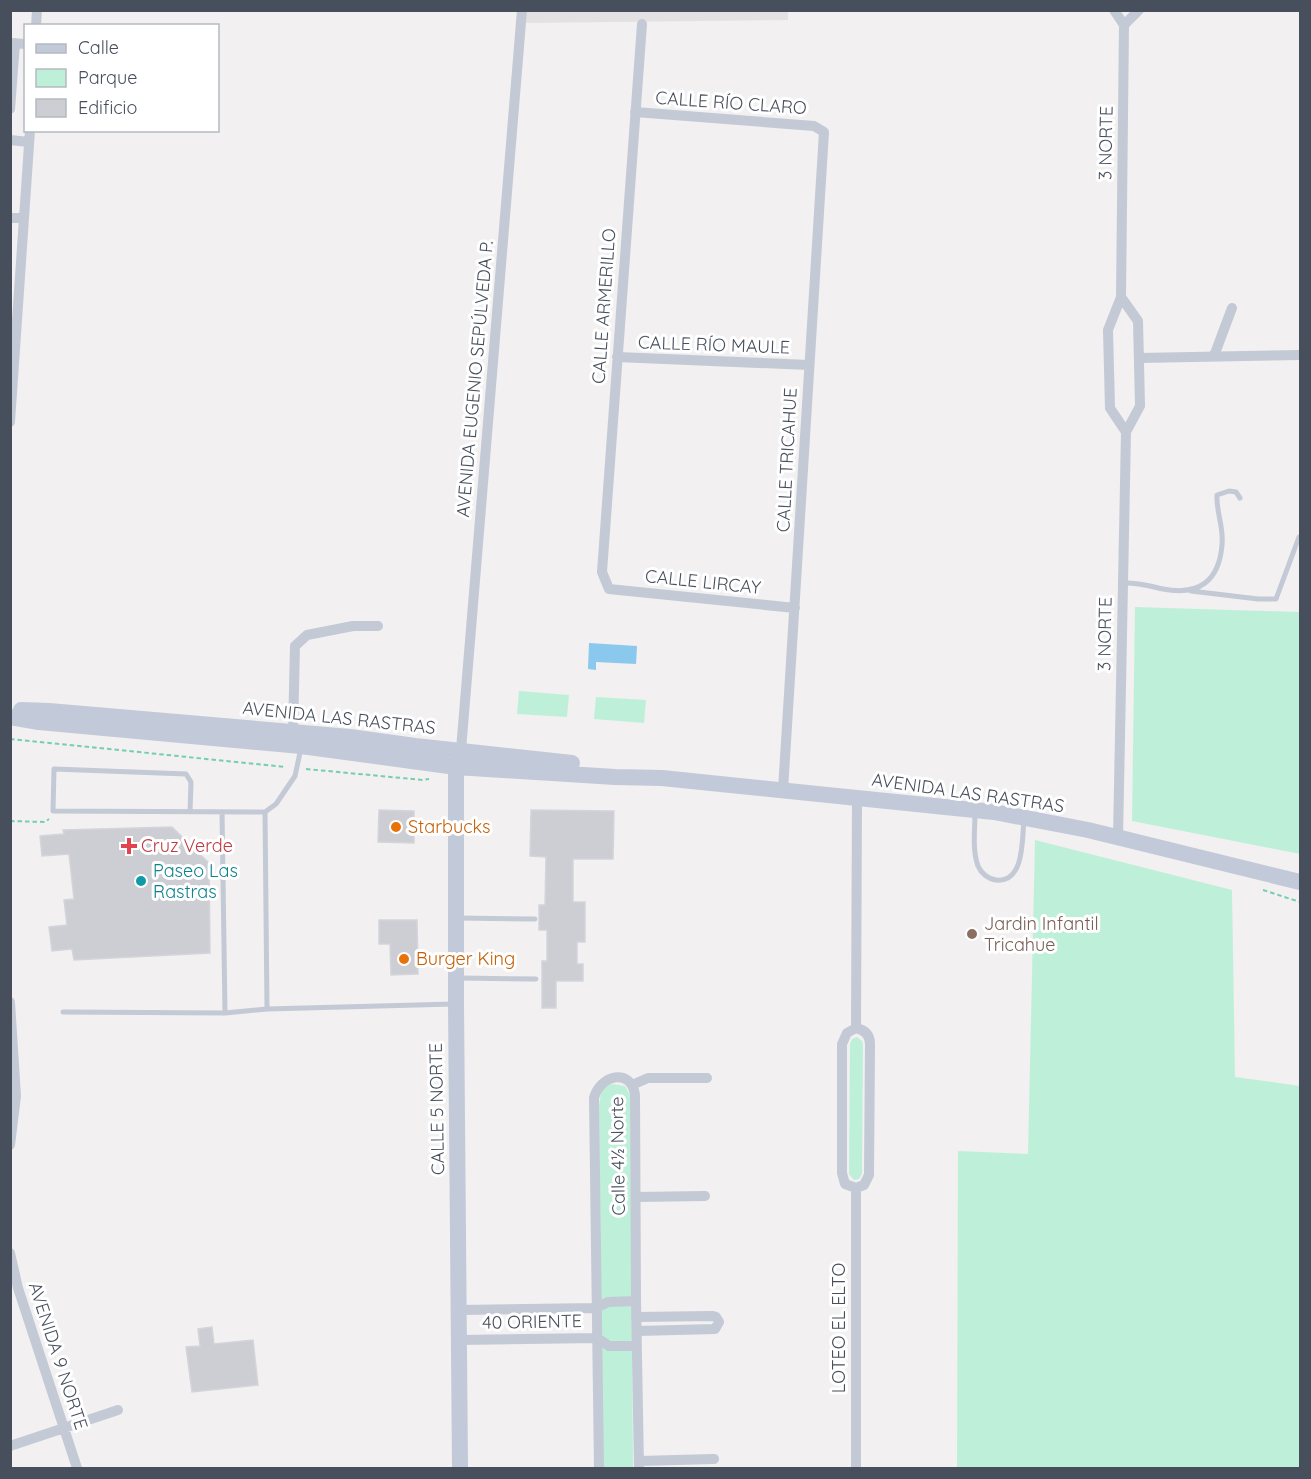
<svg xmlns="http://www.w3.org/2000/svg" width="1311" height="1479" font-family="Quicksand,sans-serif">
  <rect width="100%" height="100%" fill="#f2f0f0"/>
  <!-- education -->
  <path fill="#e3e1e2" d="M526,10L788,11V20L525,23Z"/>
  <!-- green -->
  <path fill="#bef0d9" d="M1135,607L1300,612V854L1132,821Z
    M519,691L569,695L567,717L517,714Z
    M596,697L646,700L644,723L594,719Z
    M1035,840L1232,890L1235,1077L1300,1086V1468H957L958,1151L1028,1154Z
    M857,1037L862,1041L863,1044L862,1174L859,1179L854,1180L849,1174L850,1044L852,1039Z
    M612,1084L625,1086L630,1095L633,1468H603L599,1106L601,1092L605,1086Z"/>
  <!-- water -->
  <path fill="#8bc8ed" d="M589,643L637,646L636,664L596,662V670L588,669Z"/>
  <!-- building -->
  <path fill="#ccced4" stroke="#d4d5db" stroke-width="1.5" d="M379,810L414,811V843L378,842Z
    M531,810L614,811L613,859H573V902H585V942H577V964H583V981H556V1008H542V961H547V930H539V905H545L546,857L530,856Z
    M172,827L209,863L210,953L74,960L72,949L52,951L49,927L67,925L64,900L74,899L69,854L42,856L40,836L64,834L63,830Z
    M379,920H417L418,974L391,975L390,944H379Z
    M212,1327L214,1344L253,1340L258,1385L192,1392L186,1347L200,1346L198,1329Z"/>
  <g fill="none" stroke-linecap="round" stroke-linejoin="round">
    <!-- path -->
    <path stroke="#76ceb1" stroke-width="2" stroke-dasharray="4.5 3" stroke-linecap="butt" d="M10,739L286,767
      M306,769L423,780L429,779
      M10,821L45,822L49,819
      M1263,890L1300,902"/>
    <!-- lane -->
    <path stroke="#c3c9d5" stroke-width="5" d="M1123,583C1137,582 1149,586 1163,589C1199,596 1219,581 1222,545C1224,527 1216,512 1217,495L1229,491L1236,492L1240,498
      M1191,591L1258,599H1276L1299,537
      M190,812L191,782L186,774L54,769L53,811L265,812L276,804L295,776L301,748
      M222,812L225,1013
      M265,812L267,1009
      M975,813C975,829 972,850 978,866C981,873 988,879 996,880C1025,883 1022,838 1024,819
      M458,918L535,919
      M459,978L536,979
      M63,1012L225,1013L267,1009L454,1004"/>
    <!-- street -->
    <path stroke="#c3c9d5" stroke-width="10" d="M1114,10L1124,25L1121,297L1108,330L1110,408L1126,432
      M642,24L602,572L609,589L795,608
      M1124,25L1139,10
      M36,26L37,10
      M10,43L26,44
      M10,109L15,43
      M635,112L814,126L824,132L783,790
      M10,140L29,142
      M10,218H24L10,422
      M24,218L30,130
      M1214,356L1232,308
      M617,357L809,365
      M1139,358L1300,355
      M293,731L295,646L307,635L353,626H378
      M461,750L522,10
      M1118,837L1126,432L1140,406L1138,321L1121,297
      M10,1002L16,1096L10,1145
      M856,1028C865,1030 870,1035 870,1044L869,1175L864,1185L856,1188L845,1184L842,1173V1044L847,1033Z
      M856,1028L857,797
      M632,1085L648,1078H707
      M856,1188V1468
      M636,1197L705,1196
      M10,1253L18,1288L77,1468
      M459,1310L596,1308L608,1302L636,1301
      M636,1317L713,1316L716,1317L719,1322L715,1329L637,1331
      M460,1340L597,1338L609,1346H637
      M10,1446L118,1410
      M639,1461L714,1459
      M599,1468L594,1098C600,1075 631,1067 635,1095L636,1301L639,1468"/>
    <!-- secondary -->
    <path stroke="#c2c9d9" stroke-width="16" d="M21,710L49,711L350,737L415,746L572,763
      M10,717L39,722L301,746L456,767L615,777L662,778L994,812L1088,830L1300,882
      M460,1468L456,1004V767L461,750"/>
  </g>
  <!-- markers -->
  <g fill="#e8710a" stroke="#fff" stroke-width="2">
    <circle cx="396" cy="827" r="6"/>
    <circle cx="404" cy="959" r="6"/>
  </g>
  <path fill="#e0444e" stroke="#fff" stroke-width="2" d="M126 837h6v6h6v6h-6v6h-6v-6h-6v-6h6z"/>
  <circle fill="#0f9aa8" stroke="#fff" stroke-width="2" cx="141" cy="881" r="6"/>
  <circle fill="#8d6e63" stroke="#fff" stroke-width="2" cx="972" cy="934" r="6"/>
  <g text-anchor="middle" stroke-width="6" stroke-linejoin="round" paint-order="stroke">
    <!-- street labels -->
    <g font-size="18" fill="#474f5d" stroke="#fff">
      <text transform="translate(731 103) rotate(4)" y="6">CALLE RÍO CLARO</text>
      <text transform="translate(1106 143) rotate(-89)" y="6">3 NORTE</text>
      <text transform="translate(604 306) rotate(-86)" y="6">CALLE ARMERILLO</text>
      <text transform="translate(714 345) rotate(2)" y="6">CALLE RÍO MAULE</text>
      <text transform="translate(475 379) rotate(-85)" y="6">AVENIDA EUGENIO SEPÚLVEDA P.</text>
      <text transform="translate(787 460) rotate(-87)" y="6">CALLE TRICAHUE</text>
      <text transform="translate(703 582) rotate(6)" y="6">CALLE LIRCAY</text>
      <text transform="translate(1105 634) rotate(-89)" y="6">3 NORTE</text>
      <text transform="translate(339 718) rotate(6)" y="6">AVENIDA LAS RASTRAS</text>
      <text transform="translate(968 793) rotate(8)" y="6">AVENIDA LAS RASTRAS</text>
      <text transform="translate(437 1109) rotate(-91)" y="6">CALLE 5 NORTE</text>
      <text transform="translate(618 1156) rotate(-91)" y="6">Calle 4½ Norte</text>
      <text transform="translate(532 1322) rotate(-1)" y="6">40 ORIENTE</text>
      <text transform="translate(839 1328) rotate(-90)" y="6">LOTEO EL ELTO</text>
      <text transform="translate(58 1356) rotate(72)" y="6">AVENIDA 9 NORTE</text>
    </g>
    <!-- food labels -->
    <g font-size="18" fill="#c56008" stroke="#fff" text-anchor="start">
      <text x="408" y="833">Starbucks</text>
      <text x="416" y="965">Burger King</text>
    </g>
    <!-- health labels -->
    <g font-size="18" fill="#be3a42" stroke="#fff" text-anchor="start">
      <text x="141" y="852">Cruz Verde</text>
    </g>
    <!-- culture labels -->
    <g font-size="18" fill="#0d838f" stroke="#fff" text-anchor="start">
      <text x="153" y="877">Paseo Las<tspan x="153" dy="21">Rastras</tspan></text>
    </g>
    <!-- education labels -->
    <g font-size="18" fill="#785e54" stroke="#fff" text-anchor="start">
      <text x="984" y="930">Jardin Infantil<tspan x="984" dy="21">Tricahue</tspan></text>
    </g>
  </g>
  <!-- border -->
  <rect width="1311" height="1479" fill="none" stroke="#474f5d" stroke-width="24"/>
  <!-- legend -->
  <rect x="24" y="24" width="195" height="108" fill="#ffffff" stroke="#b5b9be" stroke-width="1.5"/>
  <rect x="36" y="44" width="30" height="9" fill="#c2c9d9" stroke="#b5b9be" stroke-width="1.5"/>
  <text x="78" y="54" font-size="18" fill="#474f5d">Calle</text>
  <rect x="36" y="69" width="30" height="18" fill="#bef0d9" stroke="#b5b9be" stroke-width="1.5"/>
  <text x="78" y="84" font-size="18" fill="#474f5d">Parque</text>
  <rect x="36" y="99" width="30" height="18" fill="#ccced4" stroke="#b5b9be" stroke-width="1.5"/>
  <text x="78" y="114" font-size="18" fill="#474f5d">Edificio</text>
</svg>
